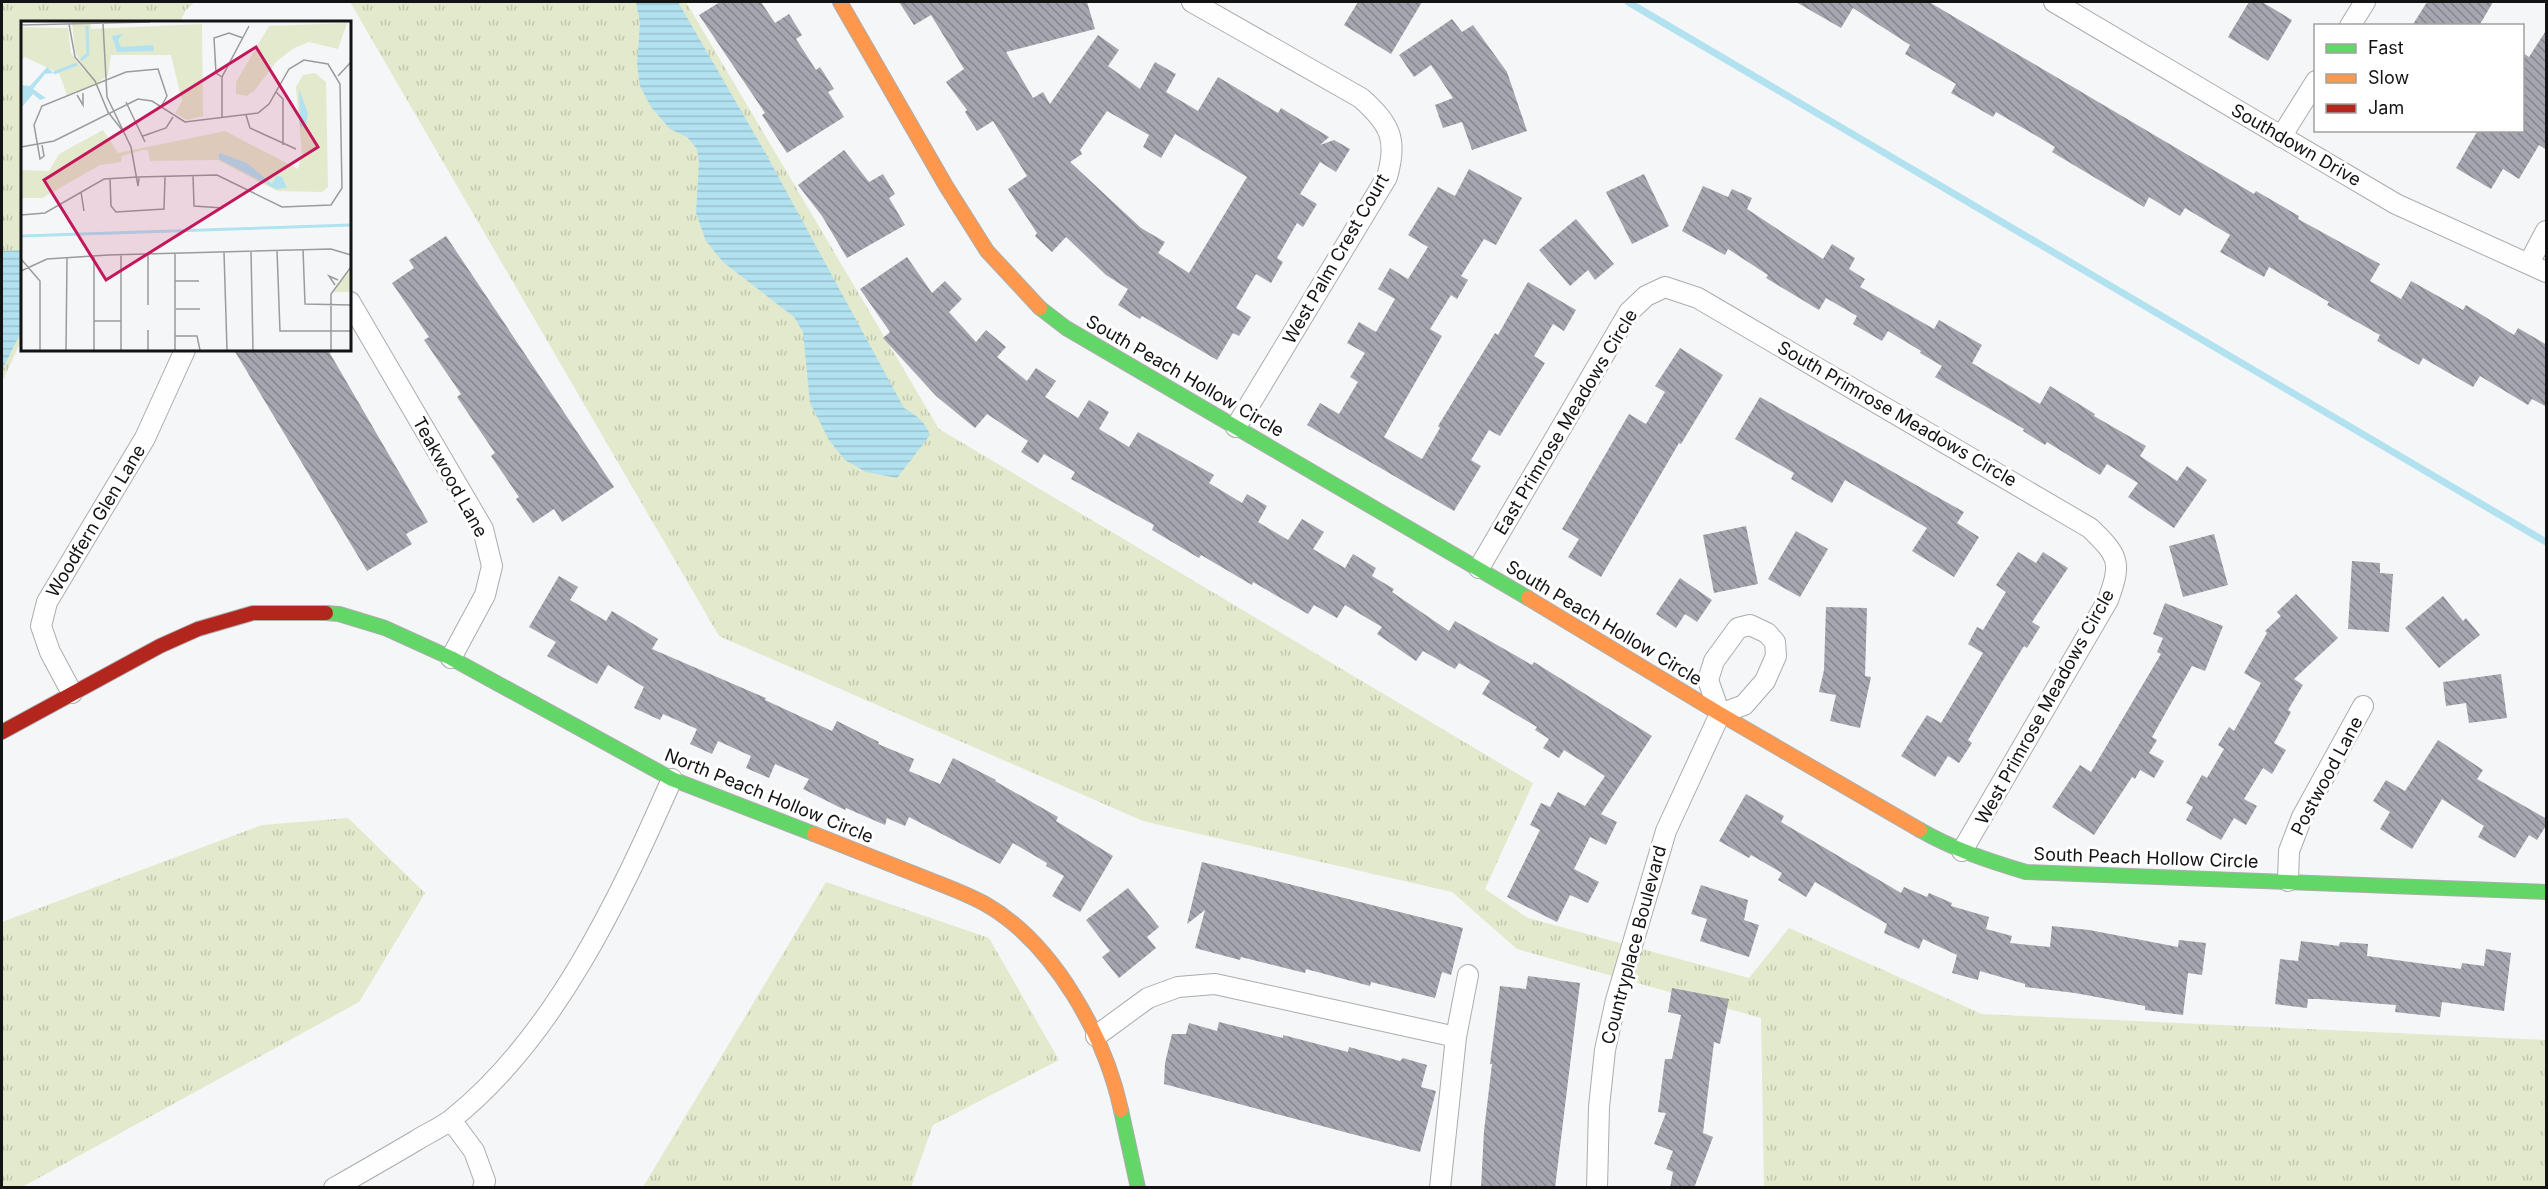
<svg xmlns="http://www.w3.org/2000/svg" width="2548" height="1189" font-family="Inter,sans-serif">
  <defs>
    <pattern id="grass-tufts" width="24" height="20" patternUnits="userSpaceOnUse" patternTransform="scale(1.5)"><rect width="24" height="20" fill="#e3e9cc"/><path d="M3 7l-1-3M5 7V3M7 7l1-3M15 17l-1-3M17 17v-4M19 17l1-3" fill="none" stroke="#c2c7ae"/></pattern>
    <pattern id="water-rules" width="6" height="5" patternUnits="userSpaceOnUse" patternTransform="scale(1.5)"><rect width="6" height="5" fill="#b2e2f0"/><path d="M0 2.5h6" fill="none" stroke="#98c1cd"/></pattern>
    <pattern id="building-back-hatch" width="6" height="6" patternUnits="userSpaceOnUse" patternTransform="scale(1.5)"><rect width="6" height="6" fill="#a5a6af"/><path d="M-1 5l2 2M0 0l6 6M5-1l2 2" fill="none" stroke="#85868d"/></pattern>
  </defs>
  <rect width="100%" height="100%" fill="#f5f6f7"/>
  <!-- grass -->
  <path fill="url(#grass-tufts)" d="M2,2H195L186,10L180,22H22V339L2,382Z
    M350,2H686L939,429L1533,783L1485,889L1528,918L1749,978L1789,928L1982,1014L2546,1040V1187H1764L1761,1018L1517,949L1452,892L1143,821L719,636Z
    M348,818L425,893L359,1002L22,1187H2V922L262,825Z
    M826,882L989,938L1059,1060L933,1125L911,1187H643Z"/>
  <!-- water -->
  <path fill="url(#water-rules)" d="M636,2H678L766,154L904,408C916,415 925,421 930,435L897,478L866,472L845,460L829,440L810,403L803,332L794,317L723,262L706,241L696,213L699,162L697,149L687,137L670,129L651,107L640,86L637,64L640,23Z
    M21,250L22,330L2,370V251Z"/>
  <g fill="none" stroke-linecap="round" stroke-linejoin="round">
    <!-- stream -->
    <path stroke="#b2e2f0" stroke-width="7" d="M1628,2L2546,542"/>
  </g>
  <!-- building -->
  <path fill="url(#building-back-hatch)" fill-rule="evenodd" d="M720,2H761L775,23L789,14L802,35L796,39L816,70L820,67L834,89L828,92L844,117L787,153L762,115L765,113L699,15Z
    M899,2H1087L1095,29L1006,52L1033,98L1043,92L1050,104L1098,35L1119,50L1108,66L1140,89L1155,62L1176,74L1166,92L1198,111L1218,77L1278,113L1281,108L1329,137L1320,145L1334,140L1350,149L1336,172L1320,162L1300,194L1317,204L1303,227L1297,223L1277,258L1283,262L1271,283L1256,274L1236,308L1251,317L1239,336L1233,333L1217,360L1142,316L1140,319L1118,305L1128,289L1106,275L1066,237L1052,252L1035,236L1037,233L1008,189L1027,176L993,121L977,131L965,112L967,110L946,82L964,69L931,15L914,25ZM1107,111L1149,135L1143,147L1161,158L1175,134L1247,177L1189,273L1158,253L1165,242L1141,228L1070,162L1082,154L1080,150Z
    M1358,2H1422L1391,54L1344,25Z
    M1796,2H1929L2254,194L2256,191L2299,216L2298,219L2380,264L2370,281L2401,299L2411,281L2463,310L2466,305L2514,335L2518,328L2547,345V407L2532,399L2528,405L2480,376L2473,387L2423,358L2419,365L2377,341L2380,335L2327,305L2329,302L2269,267L2264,277L2220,252L2230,235L2185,208L2180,216L2149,197L2144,207L2052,152L2055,147L1996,112L1993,117L1951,93L1956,84L1905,54L1910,45L1853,8L1841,28Z
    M2249,2H2262L2292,20L2268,61L2228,37Z
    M2427,2H2493L2479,26H2412Z
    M1452,19L1462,32L1473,25L1507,72L1527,131L1472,150L1462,122L1443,128L1435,105L1453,98L1431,65L1414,77L1399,55Z
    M2547,29V150L2539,145L2519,179L2503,169L2491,189L2456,168L2478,130H2523V53L2529,57Z
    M844,150L869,182L883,174L895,194L889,198L905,225L847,258L822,216L798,185Z
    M1469,169L1522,198L1496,245L1484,239L1461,276L1468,280L1457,299L1451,295L1430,329L1442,336L1384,437L1422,459L1440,428L1438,426L1495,333L1498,335L1528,282L1576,310L1564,331L1553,324L1534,356L1545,363L1500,436L1489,430L1471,460L1481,466L1454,511L1307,425L1320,403L1339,414L1358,382L1350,377L1365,353L1347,343L1359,322L1376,332L1395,299L1378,289L1390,268L1408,279L1428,247L1408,235L1438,187L1455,196Z
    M1644,174L1669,226L1632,244L1606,192Z
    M1703,186L1728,197L1732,189L1752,198L1747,209L1823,259L1832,244L1855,258L1849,269L1865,279L1860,287L1934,329L1939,320L1982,345L1972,363L2040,404L2050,386L2095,414L2094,416L2146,446L2140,456L2177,481L2187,466L2207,480L2174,528L2128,497L2138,483L2107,464L2100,475L2047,442L2045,445L2023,431L2024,429L1935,377L1942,366L1920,353L1921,351L1888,331L1882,341L1853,324L1857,316L1826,298L1819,310L1766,278L1768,275L1728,249L1725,255L1682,231Z
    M1576,219L1614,264L1595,280L1588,270L1570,286L1539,250Z
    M446,236L614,487L562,522L554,509L533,523L516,499L519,497L491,456L495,453L457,397L461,394L424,340L429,337L392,283L414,268L409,260Z
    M907,257L932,293L945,281L962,299L949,312L976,342L986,330L1006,347L997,357L1027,381L1036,368L1056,381L1045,397L1078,418L1089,400L1109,412L1099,429L1129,447L1138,432L1214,475L1209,483L1242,503L1247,494L1267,506L1258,522L1288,540L1302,519L1324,532L1313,549L1345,568L1353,554L1376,568L1372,576L1394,589L1392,592L1449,631L1455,621L1532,665L1534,662L1652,736L1601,814L1617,822L1606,845L1590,837L1574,869L1599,882L1588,903L1570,895L1557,922L1507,897L1540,830L1530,825L1541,803L1550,807L1558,792L1585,806L1605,776L1564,750L1559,758L1543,748L1549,739L1535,730L1537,727L1482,694L1490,681L1459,663L1455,669L1423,651L1416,661L1377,634L1382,627L1345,605L1337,618L1314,605L1308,614L1253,582L1252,585L1201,555L1199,558L1152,530L1154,525L1071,479L1075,472L1044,454L1038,463L1021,452L1028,441L987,414L975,428L936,396L883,338L890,332L860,289Z
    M1680,348L1723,375L1681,444L1679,443L1601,577L1568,557L1579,539L1562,529L1629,414L1646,424L1665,392L1655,386Z
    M234,350H328L428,522L406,534L412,544L367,571Z
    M1760,397L1964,512L1957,523L1979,537L1954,577L1912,551L1927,528L1845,480L1832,503L1791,479L1794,473L1735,439Z
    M1746,526L1758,584L1714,593L1703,535Z
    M1796,531L1828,549L1800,597L1768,579Z
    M2214,534L2228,585L2183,597L2169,546Z
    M2018,552L2036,563L2043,552L2068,568L2032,622L2040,627L2027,648L2024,646L2002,682L1968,740L1972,743L1959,763L1948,756L1935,777L1901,756L1927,715L1941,723L1983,653L1968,644L1977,627L1983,630L2006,592L1996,585Z
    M2352,561L2380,563V573L2393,574L2389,632L2348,629Z
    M559,576L578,587L570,600L606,621L612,611L658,639L652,649L766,698L765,700L832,731L837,721L879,742L878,744L914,759L909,771L940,784L953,758L996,780L995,781L1058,817L1056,821L1113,856L1080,912L1052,896L1064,876L1046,866L1047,863L1013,843L1000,864L909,817L905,826L887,818L885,825L846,808L845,810L803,789L809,779L775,764L769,778L746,768L751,756L718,741L712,754L690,744L697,729L663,714L660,720L634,708L644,687L608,665L597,684L547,656L556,642L529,627Z
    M1680,578L1712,600L1697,622L1685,614L1676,628L1656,614Z
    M2296,594L2338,638L2294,679L2303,685L2288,710L2291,712L2274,743L2286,750L2272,774L2263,768L2244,799L2257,806L2246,825L2234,818L2221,840L2186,820L2193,807L2186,803L2202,775L2207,778L2224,749L2218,745L2229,727L2234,731L2261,683L2244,673L2267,633L2265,631L2281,616L2277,612Z
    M2443,596L2463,621L2466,618L2480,635L2439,668L2405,628Z
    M2165,603L2223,626L2205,671L2192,666L2152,737L2157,740L2149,753L2164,761L2154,778L2140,770L2135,779L2132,777L2094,835L2052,807L2080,765L2091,772L2161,654L2157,652L2163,638L2153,634Z
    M1826,607L1867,608L1865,676L1871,677L1860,728L1830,721L1836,695L1819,692L1824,670Z
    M2501,674L2507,718L2469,723L2466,703L2446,706L2443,682Z
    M2438,740L2483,770L2477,779L2547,819V824L2537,840L2529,835L2515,858L2478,837L2484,826L2442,799L2412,849L2380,829L2390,812L2373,801L2386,780L2405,791Z
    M1746,794L1784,816L1781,822L1901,893L1904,887L1927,897L1929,893L1952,903L1951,906L1989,917L1986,929L2012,936L2010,943L2050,947L2052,926L2089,930L2178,947L2179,940L2206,943L2202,975L2188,973L2183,1015L2145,1010V1006L2075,993L2025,987V984L1980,971L1978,980L1952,973L1957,955L1923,939L1919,949L1884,933L1887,924L1815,882L1806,897L1778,880L1782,873L1751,855L1749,858L1719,841Z
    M1202,862L1463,928L1451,975L1442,972L1435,998L1371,982L1370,986L1306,969L1305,973L1241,957L1240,960L1195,948L1205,910L1187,924Z
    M1701,885L1748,900L1744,920L1759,925L1749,957L1700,941L1707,919L1691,914Z
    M1128,888L1159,927L1147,937L1156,948L1119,978L1102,957L1110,951L1086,920Z
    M2301,941L2339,946L2340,942L2368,944L2367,956L2461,969L2462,963L2484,966L2486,949L2511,953L2504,1011L2442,1002L2440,1017L2395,1012L2396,1005L2319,999H2308L2307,1008L2275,1004L2280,959L2298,961Z
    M1528,976L1580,983L1555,1188H1481L1484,1131L1492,1064H1490L1500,986L1526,989Z
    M1672,988L1729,999L1720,1044L1714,1042L1703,1133L1713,1137L1694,1188H1670L1673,1172L1666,1169L1673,1151L1654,1144L1666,1113L1658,1112L1665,1059H1672L1681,1015L1668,1012Z
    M1219,1022L1283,1038V1035L1348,1052L1349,1047L1400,1061L1403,1058L1427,1065L1421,1087L1436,1091L1420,1152L1164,1084L1165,1063L1172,1034H1186L1189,1023L1217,1031Z"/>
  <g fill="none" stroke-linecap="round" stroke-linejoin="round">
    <!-- street casing -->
    <g stroke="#abacad" stroke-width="22">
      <path id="street" d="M1192,2L1361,98C1390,124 1398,139 1387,177L1236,427
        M2054,2L2396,204L2546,272
        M2350,26L2365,2
        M2281,137L2316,81
        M2529,263L2546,231
        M350,302L483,529L492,566L485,595L451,658
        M1479,568L1629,312L1646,296L1665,287L1698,298L2090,528C2119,556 2122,562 2108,600L1962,851
        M72,693L50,652L41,626L47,602L145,438L185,350
        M2288,881L2289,851L2302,817L2363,706
        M1096,1036L1148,998L1178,987L1215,984L1456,1037
        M451,1120L474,1151L485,1181L483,1188
        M334,1188C362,1172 390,1156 417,1140C428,1133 442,1127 452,1119C555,1037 620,897 672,779
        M1440,1188L1456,1037L1468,975
        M1597,1188L1599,1107L1605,1050L1616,1000L1666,831L1720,714L1708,680L1714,661L1738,628L1750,625L1767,633L1775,642L1776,656L1765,681L1744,705L1720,714"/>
    </g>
    <!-- fast casing -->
    <g stroke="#abacad" stroke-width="16">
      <path id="fast" d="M1040,308L1066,328L1528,598
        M326,613L339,614L385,628L451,658L672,779L814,834
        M1920,830C1953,849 1989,861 2026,872L2546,892
        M1121,1110L1138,1188"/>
    </g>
    <!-- slow casing -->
    <g stroke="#abacad" stroke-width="16">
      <path id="slow" d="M840,2L946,186L987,251L1040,308
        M1528,598L1720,714L1920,830
        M814,834C849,848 884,862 920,876C942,885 966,893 987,905C1054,944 1105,1036 1121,1110"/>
    </g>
    <!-- jam casing -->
    <g stroke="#abacad" stroke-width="16">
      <path id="jam" d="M2,732L160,646L198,629L253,613H326"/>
    </g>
    <!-- street -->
    <use href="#street" stroke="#fefefe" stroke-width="20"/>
    <!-- fast -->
    <use href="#fast" stroke="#63d668" stroke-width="14"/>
    <!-- slow -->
    <use href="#slow" stroke="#ff974d" stroke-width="14"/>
    <!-- jam -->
    <use href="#jam" stroke="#b3261e" stroke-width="14"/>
  </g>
  <g text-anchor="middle" stroke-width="6" stroke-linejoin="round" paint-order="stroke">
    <!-- street labels -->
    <g font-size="18" fill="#131314" stroke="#fff">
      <text transform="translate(2296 145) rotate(30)" y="6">Southdown Drive</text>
      <text transform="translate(1336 259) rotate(-60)" y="6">West Palm Crest Court</text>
      <text transform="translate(1185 376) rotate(30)" y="6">South Peach Hollow Circle</text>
      <text transform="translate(1897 414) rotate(30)" y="6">South Primrose Meadows Circle</text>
      <text transform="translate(1566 422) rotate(-59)" y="6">East Primrose Meadows Circle</text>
      <text transform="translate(450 477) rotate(61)" y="6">Teakwood Lane</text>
      <text transform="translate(96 521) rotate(-59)" y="6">Woodfern Glen Lane</text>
      <text transform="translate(1604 623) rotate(31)" y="6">South Peach Hollow Circle</text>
      <text transform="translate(2045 707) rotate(-61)" y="6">West Primrose Meadows Circle</text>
      <text transform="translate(2327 776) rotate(-62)" y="6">Postwood Lane</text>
      <text transform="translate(769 796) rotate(22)" y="6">North Peach Hollow Circle</text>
      <text transform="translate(2146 858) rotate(2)" y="6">South Peach Hollow Circle</text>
      <text transform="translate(1634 945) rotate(-75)" y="6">Countryplace Boulevard</text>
    </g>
  </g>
  <!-- overview -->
  <g transform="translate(21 21)">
    <rect width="330" height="330" fill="#f5f6f7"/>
    <path d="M51,1H69L70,8L181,3L182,95L166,99L154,92L161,80L150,34H90L87,54L74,64L46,74L38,52L4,36L0,39V6L47,7L50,32L65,52L54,30ZM326,2L317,28L288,21L273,27L256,40L233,70L226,75L215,73V61L248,5ZM294,52L305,61L307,166L301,171L256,170L197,139L129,140L127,129H122L101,135L100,141L79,144L21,177H0V149L28,150L38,133L82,109L97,132L204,110L277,148L281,134L275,66L282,54Z" fill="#e3e9cc"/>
    <path d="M330,249V271H313L316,264Z" fill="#e3e9cc"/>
    <path d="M102,13L97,19L100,26L132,24L133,30L96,31L91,15ZM26,46L33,52L24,53L12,68L25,77L19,79L12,73L0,87V64L9,65ZM278,68L287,92L285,104L279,106ZM198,132L226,142L251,163L255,155L261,156L266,167L255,168L198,138Z" fill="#b2e2f0"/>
    <path fill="none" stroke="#b2e2f0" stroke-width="3" d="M60,39L67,33L66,5M33,52L56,43M0,215L330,204"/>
    <path fill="none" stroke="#9b9b9c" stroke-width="1.5" d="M82,2L86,76L110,126L117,165L118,157M48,3L54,36L74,60L87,91L101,109M0,4L129,1M317,55L330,41M201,56L195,52L193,17L208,12L222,17M255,71L262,78V124M56,74L62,84V72M105,81L124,121M225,94L229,107L275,128M201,96V56L228,5M122,115L145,107L152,96M21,124L23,135L19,138L13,104L21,85L105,51L137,48L146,75L140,86M0,126L33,120L117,78L131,80L164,101L237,92L248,83L268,48L283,39L307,43L319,63L321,167L310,184L261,186L196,154L117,156L83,158L24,192L0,194M172,154L173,185L202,187M89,157L90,185L95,191L143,188L144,156M60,171L63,190M282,228L284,283L330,284M256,229L259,310H330M230,230L232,329M203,231L206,329M73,236V329M0,238L19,260V329M0,250L26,238L87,234L310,228L330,234M154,260H178M314,264L308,255L317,259M127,284V233M155,288H179M73,300H100M154,315H176L179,329M45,329L46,237M100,329V233M127,329V309M154,329V232M310,329V273L330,246"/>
    <path fill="#c2185b" fill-opacity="0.15" stroke="#c2185b" stroke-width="3" d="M235,26L297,126L85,259L23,159Z"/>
    <rect width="330" height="330" fill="none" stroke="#131314" stroke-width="3"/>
  </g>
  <!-- border -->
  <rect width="2548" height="1189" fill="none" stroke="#131314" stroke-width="6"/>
  <!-- legend -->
  <rect x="2314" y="24" width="210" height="108" fill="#ffffff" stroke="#a1a1a1" stroke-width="1.5"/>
  <rect x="2326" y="44" width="30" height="9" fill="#63d668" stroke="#a1a1a1" stroke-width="1.5"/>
  <text x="2368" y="54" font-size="18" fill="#131314">Fast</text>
  <rect x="2326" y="74" width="30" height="9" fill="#ff974d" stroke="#a1a1a1" stroke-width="1.5"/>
  <text x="2368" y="84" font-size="18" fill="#131314">Slow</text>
  <rect x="2326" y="104" width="30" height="9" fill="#b3261e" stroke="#a1a1a1" stroke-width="1.5"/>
  <text x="2368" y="114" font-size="18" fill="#131314">Jam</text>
</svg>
